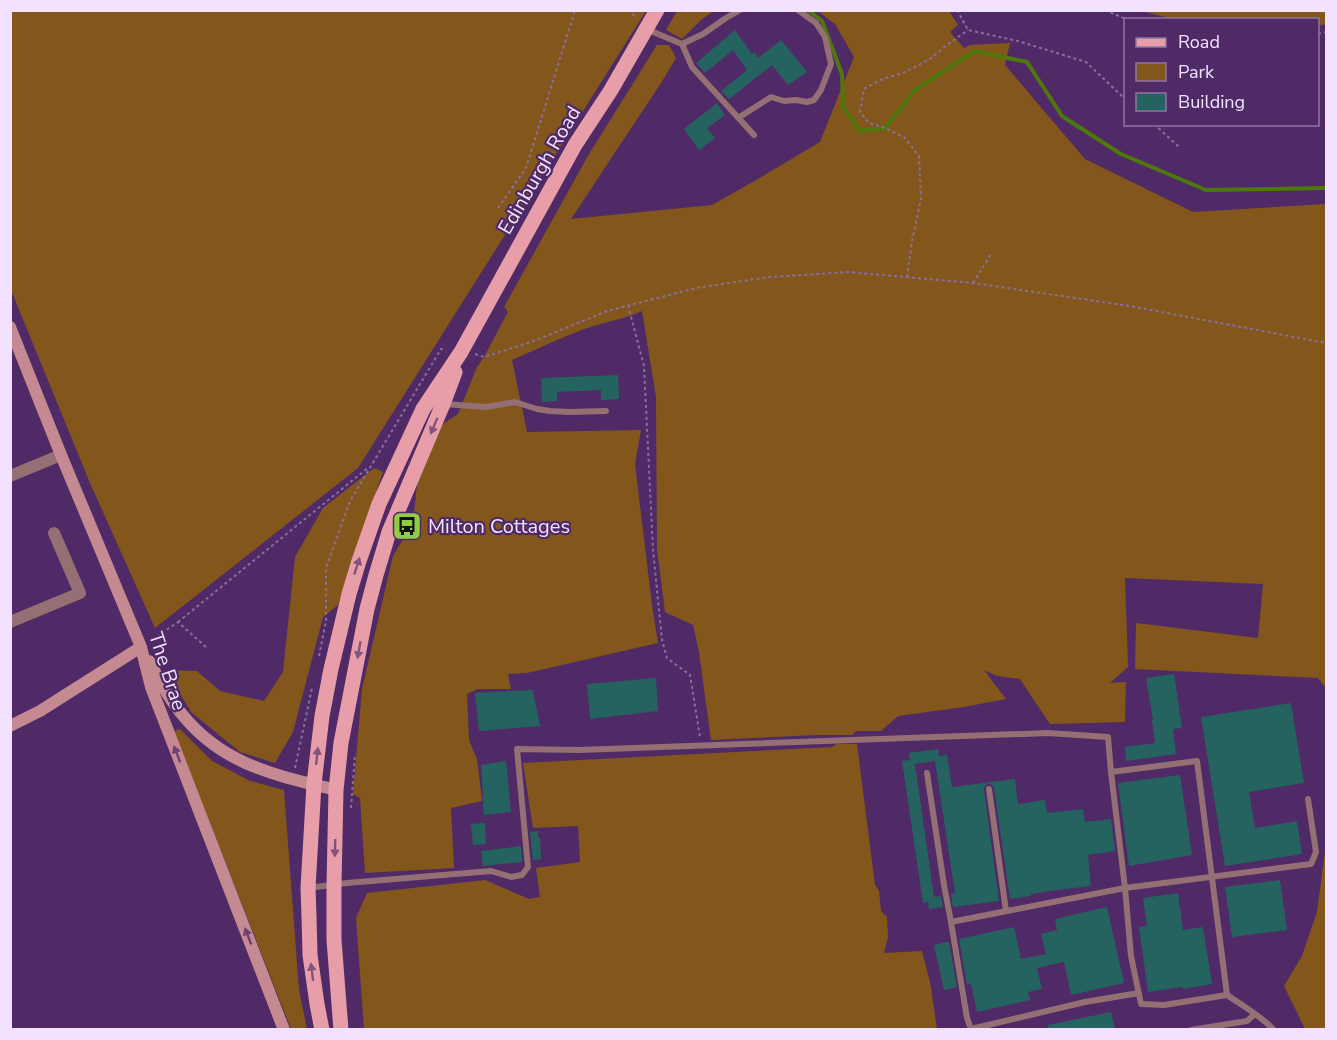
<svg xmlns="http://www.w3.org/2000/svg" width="1337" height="1040" font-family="'Nunito Sans',sans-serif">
  <rect width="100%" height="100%" fill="#4f2a66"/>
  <!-- green -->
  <path fill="#83571c" d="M816,10L949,11L958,25L950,32L964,48L970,45L1010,43L1005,65L1085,159L1193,212L1326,204V688L1318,678L1135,669L1136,623L1258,638L1263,584L1125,578L1128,667L1110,683L1126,682L1125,722L1050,724L1020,679L997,676L984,670L1006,699L964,707L898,716L881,731H856L852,735H816L711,740L699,652L693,625L665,612L657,549L656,397L642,311C625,319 605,322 587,328C562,337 537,349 512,360L527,432L641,430L635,464L652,605L658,643L527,673L508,674L511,689H478L467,694L469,740L477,759L482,801L451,808L454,868L365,873L360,798L353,794L362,689L393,556L413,523L417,484L440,426L458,414L477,367L484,357L508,312L504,307L589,154L657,45H669L676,58L661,83L571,219L712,205L758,179L820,142L854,57L835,24Z
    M10,11L11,10L646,11L358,468L155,628L90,483L11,290Z
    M677,11V10L714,11L702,19L682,39L666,30Z
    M1141,11H1326V24L1318,26V20L1173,19Z
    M374,468L383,472L338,605L323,617L293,732L275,763L240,752L191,712L166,670L197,671L220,691L264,701L283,672L295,557L323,508Z
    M180,729L212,761L250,781L284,790L299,990L307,1029H291L174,731Z
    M837,744H857L875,885L879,891L881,911L887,917L888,937L884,953L922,951L930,982L937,1029H364L356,918L367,893L485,880L529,899L540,897L536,868L580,862L578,826L533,828L523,763L832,747Z
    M1326,844V1029H1305L1284,986L1302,956L1317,912Z"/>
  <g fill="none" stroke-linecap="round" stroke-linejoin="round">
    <!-- stream -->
    <path stroke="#4e780c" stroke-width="4" d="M808,10L822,21L842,74L843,107L860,131L885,128L916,89L975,51L1027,62L1062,116L1121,154L1206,190L1326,188"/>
  </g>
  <!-- building -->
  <path fill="#256360" d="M735,30L752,54L754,52L758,58L781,40L807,72L788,85L772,65L729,99L721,91L747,70L733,50L705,73L696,63Z
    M717,103L725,115L707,128L715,138L699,150L684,129Z
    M618,375L619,399L601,400V390L557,392V401L542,402L541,378Z
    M1174,674L1182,728L1173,729L1176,754L1126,761L1125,747L1155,743L1152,720H1153L1146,678Z
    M656,678L658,711L590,719L587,684Z
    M533,690L540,726L479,731L475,693Z
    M1291,703L1304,783L1249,792L1255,828L1297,821L1302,854L1225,866L1201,717Z
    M938,749L939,756L947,755L952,787L1015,779L1018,804L1045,800L1047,813L1083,809L1085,822L1111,819L1115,851L1088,855L1091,886L1057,890L1031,894V896L1010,899L994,788L991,784H988L984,787V790L999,901L953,907L951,894L955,893L935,761L915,764L934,897L941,896L943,907L929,909L928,902L923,903L902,761L910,760L909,753Z
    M506,761L511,812L484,815L481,765Z
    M1180,775L1192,855L1129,866L1118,783Z
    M485,823L486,844L473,845L471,824Z
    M538,831V838H540L541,859L533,860L530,832Z
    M521,846L522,862L483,866L481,851Z
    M1280,880L1287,930L1232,937L1225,887Z
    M1178,893L1183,930L1203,927L1212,984L1183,989L1182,987L1148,992L1139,927L1147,926L1143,898Z
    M1107,907L1124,983L1071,995L1064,962L1037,968L1042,989L1028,992L1030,1000L977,1012L971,984L967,985L959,939L1014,927L1021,959L1046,954L1041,934L1057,930L1055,919Z
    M946,942H949L957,987L944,990L934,945Z
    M1111,1012L1115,1029H1048V1025Z"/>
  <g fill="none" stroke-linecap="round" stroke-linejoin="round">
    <!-- path -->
    <path stroke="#8b6e9e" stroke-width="2" stroke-dasharray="3 3" stroke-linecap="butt" d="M628,10L637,18
      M957,10L968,30L1018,41L1086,62L1126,100
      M1105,10L1128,20
      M1318,34L1326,32
      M1154,124L1179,147
      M498,208L526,168L575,10
      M907,277L912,241L921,199L919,156L905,138L885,128L869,123L860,112L864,89L880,80L903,73L930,59L943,48L968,30
      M973,283L991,254
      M628,305L644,366L653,550L662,640L667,658L690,675L700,737
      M475,354L484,357L534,341L607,311L696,288L769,277L848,272L973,283L1130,306L1326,343
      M178,622L369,467
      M152,640L178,622L206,647
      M319,656L326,621V568L350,501L441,349L446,350
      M295,768L312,688
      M351,808L355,754"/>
    <!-- lane -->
    <path stroke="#946f73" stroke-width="6" d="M646,29L682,44L692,67L754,135
      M682,44L703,34L726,18L740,10
      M738,118L771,97L784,101L796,100L807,102L814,100L821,90L831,64L825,37L816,23L798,10
      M444,404L486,407L515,402L537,409L550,411L570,412L606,411
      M1111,772L1125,888L1131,956L1141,1004L1164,1005L1227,995
      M927,773L944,885L951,922L967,1018L971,1029L1085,1002L1139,993
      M989,789L1006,911
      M308,888L347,883L491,871L511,877L522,875L528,867L517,749L579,750L1048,733L1108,737L1111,772L1197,761L1227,995C1243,1006 1260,1015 1274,1030
      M951,922L1125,888L1311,864L1316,852L1308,799
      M1191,1030L1247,1021L1255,1014"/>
    <!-- street -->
    <path stroke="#946f73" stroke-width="12" d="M10,476L61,455
      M10,622L80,593L54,533"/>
    <!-- secondary -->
    <path stroke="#c48991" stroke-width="12" d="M10,327L61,455L141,647L151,687L284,1030
      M149,661C159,679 168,698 181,713C222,765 275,775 336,790
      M10,726L40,711L141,647"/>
    <!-- primary -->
    <path stroke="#e89ea8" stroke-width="15" d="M322,1030L317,1004L310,955L309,916L308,888L314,784L322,716L331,669L349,594L359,561L379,504L423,409L461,352L575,145L611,90L657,10
      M341,1030L334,940V885L336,790L341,743L367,609L376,575L389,532L443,404L455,372"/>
  </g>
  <!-- one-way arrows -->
  <defs><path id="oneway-solid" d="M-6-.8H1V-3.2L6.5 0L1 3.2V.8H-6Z" transform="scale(1.5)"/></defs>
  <g fill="#85537d">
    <use href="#oneway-solid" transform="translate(434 426) rotate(113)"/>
    <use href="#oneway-solid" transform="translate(357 566) rotate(-72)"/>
    <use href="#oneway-solid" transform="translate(359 650) rotate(100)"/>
    <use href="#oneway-solid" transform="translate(317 756) rotate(-84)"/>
    <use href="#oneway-solid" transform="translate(335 848) rotate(92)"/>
    <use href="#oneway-solid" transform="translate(312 972) rotate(-97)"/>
  </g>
  <g fill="#6c4271">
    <use href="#oneway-solid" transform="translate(177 754) rotate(-111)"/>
    <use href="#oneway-solid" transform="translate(248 936) rotate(-111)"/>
  </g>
  <!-- icons -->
  <defs>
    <g id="bus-square" transform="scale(1.5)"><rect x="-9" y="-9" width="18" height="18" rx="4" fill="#8fcd42" stroke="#4f2a66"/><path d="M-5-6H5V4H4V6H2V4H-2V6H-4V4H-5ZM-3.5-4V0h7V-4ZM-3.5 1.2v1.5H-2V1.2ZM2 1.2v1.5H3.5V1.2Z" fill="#111"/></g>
  </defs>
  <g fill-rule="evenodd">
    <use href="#bus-square" x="407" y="526"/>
  </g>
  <g text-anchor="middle" stroke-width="4.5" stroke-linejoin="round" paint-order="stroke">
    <!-- street labels -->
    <g font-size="20" fill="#f2e2ff" stroke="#4f2a66">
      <text transform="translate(539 170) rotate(-60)" y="7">Edinburgh Road</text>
      <text transform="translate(168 671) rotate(72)" y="7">The Brae</text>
    </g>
    <!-- poi labels -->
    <g font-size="20" fill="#f2e2ff" stroke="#4f2a66" text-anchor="start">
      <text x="428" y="533">Milton Cottages</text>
    </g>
  </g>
  <!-- border -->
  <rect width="1337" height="1040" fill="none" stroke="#f2e2ff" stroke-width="24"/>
  <!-- legend -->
  <rect x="1124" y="18" width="195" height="108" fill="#4f2a66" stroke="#9074a3" stroke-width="1.5"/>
  <rect x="1136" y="38" width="30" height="9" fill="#e89ea8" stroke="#9074a3" stroke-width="1.5"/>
  <text x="1178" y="48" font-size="18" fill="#f2e2ff">Road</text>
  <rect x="1136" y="63" width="30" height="18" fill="#83571c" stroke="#9074a3" stroke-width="1.5"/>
  <text x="1178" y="78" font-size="18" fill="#f2e2ff">Park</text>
  <rect x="1136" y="93" width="30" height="18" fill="#256360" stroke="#9074a3" stroke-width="1.5"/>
  <text x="1178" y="108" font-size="18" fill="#f2e2ff">Building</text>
</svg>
